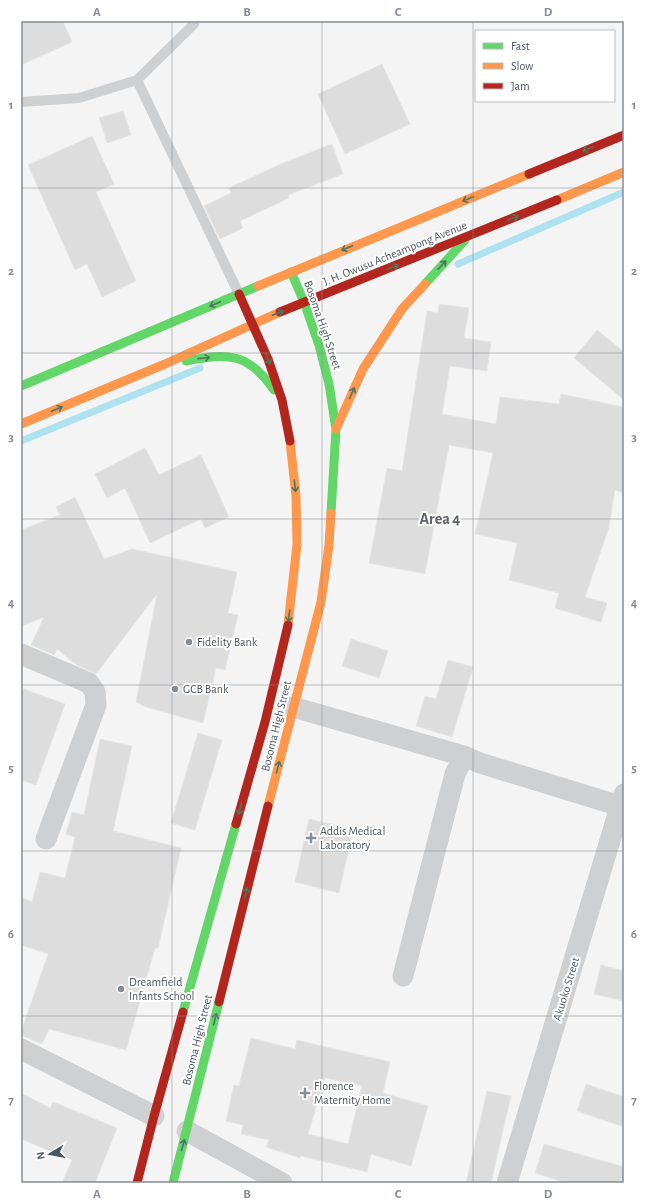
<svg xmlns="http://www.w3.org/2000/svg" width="645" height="1204" font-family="'Alegreya Sans',sans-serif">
  <rect width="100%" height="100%" fill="#f4f4f4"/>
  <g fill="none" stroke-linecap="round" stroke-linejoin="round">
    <!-- stream -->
    <path stroke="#aee2f0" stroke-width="7" d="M458,264L624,192
      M21,441L200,368"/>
  </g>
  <!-- building -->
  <path fill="#ddddde" stroke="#e5e6e7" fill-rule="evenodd" d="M21,21H63L72,42L21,65Z
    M382,64L410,124L345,154L318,94Z
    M123,111L131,135L107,143L99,118Z
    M92,136L114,184L96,192L136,281L102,297L87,264L75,270L28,165Z
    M332,144L343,174L288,195L289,198L240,221L243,228L220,239L204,206L231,193L229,188L283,163Z
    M439,304L469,308L464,338L491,342L487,371L450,366L442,414L496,424L500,397L559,404L561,394L624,407V493L615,490L609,527L585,597L607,603L601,622L555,608L559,593L509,580L517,543L475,534L493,453L449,445L425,574L369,563L387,468L402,471L427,311L438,313Z
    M597,330L624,352V400L574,358Z
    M145,448L159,475L201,455L229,517L205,528L201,519L150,543L125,488L107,498L95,474Z
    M75,497L104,559L132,549L237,572L228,613L238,615L225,670L216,668L203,723L146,707L136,702L157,594L96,674L77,665L57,649L54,655L31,645L44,617L21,626V530L60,515L56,507Z
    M351,639L388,651L379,678L342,666Z
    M448,660L473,667L452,737L416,726L425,696L436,699Z
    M21,688L65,704L36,785L21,780Z
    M198,733L222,740L195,830L171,823Z
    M100,739L132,746L113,831L181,848L158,948H155L126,1050L49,1029L42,1044L21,1035V1032L48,954L21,945V897L32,902L40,872L65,878L75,837L66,834L72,812L84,815Z
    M309,819L353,829L339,893L295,882Z
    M601,965L624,971V1001L594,994Z
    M251,1038L295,1049L297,1040L390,1062L383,1093L428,1106L411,1166L371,1154L367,1172L301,1156L300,1158L266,1147L269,1140L241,1134L243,1125L226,1121L234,1085L239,1086ZM325,1078L362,1086L348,1144L308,1134Z
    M586,1084L624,1097V1127L577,1111Z
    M487,1091L511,1096L491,1183H466Z
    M21,1093L50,1108L53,1102L117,1128L95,1183H62L72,1160L21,1139Z
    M544,1144L624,1167V1183H567L535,1173Z"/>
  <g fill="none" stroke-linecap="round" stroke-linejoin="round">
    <!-- lane -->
    <path stroke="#ced0d2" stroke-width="10" d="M137,80L239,294
      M21,102L79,98L137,80L194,24L195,21"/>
    <!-- street -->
    <path stroke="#ced0d2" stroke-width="21" d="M21,654L89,683L95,692L96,705L46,839
      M293,707L464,756L480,763L620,806
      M403,976L455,774L464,756
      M21,1049L154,1116
      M187,1131L282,1183
      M507,1183L624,794"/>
    <!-- fast -->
    <path stroke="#63d668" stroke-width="9" d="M291,272L304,302L319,345L329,384L336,429L331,513
      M425,284L465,240
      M186,361C228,353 248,352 274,390
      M21,386L258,286
      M183,1012L236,824
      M173,1183L219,1002"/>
    <!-- slow -->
    <path stroke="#ff974d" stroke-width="9" d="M557,200L624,172
      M258,286L529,174
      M21,424L165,364L280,312
      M336,429L363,369L402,309L425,284
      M288,625L297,544L296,496L290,441
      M268,806L321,602L329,545L331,513"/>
    <!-- jam -->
    <path stroke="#b3261e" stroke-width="9" d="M529,174L624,135
      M239,294L268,359L282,400L290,441
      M280,312L557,200
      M236,824L265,722L288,625
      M219,1002L268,806
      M137,1183L154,1116L183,1012"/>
  </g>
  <!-- one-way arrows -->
  <defs><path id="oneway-shaft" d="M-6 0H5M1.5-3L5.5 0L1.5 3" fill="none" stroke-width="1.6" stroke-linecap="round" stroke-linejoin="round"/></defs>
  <g stroke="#507663">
    <use href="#oneway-shaft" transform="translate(588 149) rotate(158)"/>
    <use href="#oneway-shaft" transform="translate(468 199) rotate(158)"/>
    <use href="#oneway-shaft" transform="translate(513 218) rotate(-22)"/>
    <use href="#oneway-shaft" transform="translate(347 248) rotate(157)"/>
    <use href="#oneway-shaft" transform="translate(442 265) rotate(-47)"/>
    <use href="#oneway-shaft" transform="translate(393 267) rotate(-22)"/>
    <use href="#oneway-shaft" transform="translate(215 304) rotate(157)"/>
    <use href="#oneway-shaft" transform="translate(278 313) rotate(-23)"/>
    <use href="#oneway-shaft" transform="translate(204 358) rotate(-6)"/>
    <use href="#oneway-shaft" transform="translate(268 359) rotate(69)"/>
    <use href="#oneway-shaft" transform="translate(352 393) rotate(-66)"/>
    <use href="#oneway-shaft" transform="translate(57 409) rotate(-23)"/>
    <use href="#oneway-shaft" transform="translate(295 486) rotate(83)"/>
    <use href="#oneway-shaft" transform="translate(289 616) rotate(97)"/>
    <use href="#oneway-shaft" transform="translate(278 767) rotate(-76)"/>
    <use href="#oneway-shaft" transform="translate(240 809) rotate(106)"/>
    <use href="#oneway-shaft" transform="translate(246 893) rotate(-76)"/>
    <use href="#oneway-shaft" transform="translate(215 1019) rotate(-76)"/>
    <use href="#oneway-shaft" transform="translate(183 1145) rotate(-75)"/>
  </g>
  <!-- grid -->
  <path fill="none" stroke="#868d94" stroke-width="1" stroke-opacity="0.55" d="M172,21V1183M322,21V1183M473,21V1183M21,188H624M21,353H624M21,519H624M21,685H624M21,851H624M21,1016H624"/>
  <!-- markers -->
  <g fill="#868d94" stroke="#fff" stroke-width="1.5">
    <circle cx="189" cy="642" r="4"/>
    <circle cx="175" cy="689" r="4"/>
    <path d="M309 832h4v4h4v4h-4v4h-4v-4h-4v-4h4z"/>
    <circle cx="121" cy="989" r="4"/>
    <path d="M303 1087h4v4h4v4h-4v4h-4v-4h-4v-4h4z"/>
  </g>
  <g text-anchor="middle" stroke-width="4" stroke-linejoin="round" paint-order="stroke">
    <!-- street labels -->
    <g font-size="12" fill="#4a5661" stroke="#fff">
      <text transform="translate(395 253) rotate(-22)" y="4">J. H. Owusu Acheampong Avenue</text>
      <text transform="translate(323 325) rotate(71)" y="4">Bosoma High Street</text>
      <text transform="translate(276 726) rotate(-76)" y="4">Bosoma High Street</text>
      <text transform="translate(566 989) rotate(-73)" y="4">Akuoko Street</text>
      <text transform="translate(197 1040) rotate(-76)" y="4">Bosoma High Street</text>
    </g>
    <!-- poi labels -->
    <g font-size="12" fill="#4a5661" stroke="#fff" text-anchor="start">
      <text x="197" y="646">Fidelity Bank</text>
      <text x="183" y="693">GCB Bank</text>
      <text x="320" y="835">Addis Medical<tspan x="320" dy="14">Laboratory</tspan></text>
      <text x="129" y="986">Dreamfield<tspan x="129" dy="14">Infants School</tspan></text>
      <text x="314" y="1090">Florence<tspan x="314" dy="14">Maternity Home</tspan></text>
    </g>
    <!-- district labels -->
    <g font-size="16" font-weight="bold" fill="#5f6368" stroke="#fff">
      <text x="440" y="524">Area 4</text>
    </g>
  </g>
  <!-- border -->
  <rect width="645" height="1204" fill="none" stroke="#ffffff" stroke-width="44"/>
  <!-- legend -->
  <rect x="475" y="30" width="140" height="72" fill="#ffffff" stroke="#b7bbc0"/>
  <rect x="483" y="43" width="20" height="6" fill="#63d668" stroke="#b7bbc0"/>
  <text x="511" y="50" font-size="12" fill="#4a5661">Fast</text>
  <rect x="483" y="63" width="20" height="6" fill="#ff974d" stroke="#b7bbc0"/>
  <text x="511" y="70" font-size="12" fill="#4a5661">Slow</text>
  <rect x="483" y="83" width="20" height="6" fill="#b3261e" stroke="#b7bbc0"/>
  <text x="511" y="90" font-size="12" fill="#4a5661">Jam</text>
  <!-- north arrow -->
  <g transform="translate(50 1154) rotate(260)" stroke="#ffffff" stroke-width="3" paint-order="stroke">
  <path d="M0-3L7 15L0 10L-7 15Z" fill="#4a5661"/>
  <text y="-6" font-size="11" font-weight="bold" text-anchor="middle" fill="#4a5661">N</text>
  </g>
  <rect x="22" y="22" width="601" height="1160" fill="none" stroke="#868d94" stroke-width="1.5"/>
  <g font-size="13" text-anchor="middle" font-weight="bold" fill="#868d94">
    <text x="97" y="16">A</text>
    <text x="247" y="16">B</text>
    <text x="398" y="16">C</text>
    <text x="548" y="16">D</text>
    <text x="11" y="109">1</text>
    <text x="634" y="109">1</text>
    <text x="11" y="275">2</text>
    <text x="634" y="275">2</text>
    <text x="11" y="441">3</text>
    <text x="634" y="441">3</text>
    <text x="11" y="607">4</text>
    <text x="634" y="607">4</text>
    <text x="11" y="772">5</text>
    <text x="634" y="772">5</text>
    <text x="11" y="938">6</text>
    <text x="634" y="938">6</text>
    <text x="11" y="1104">7</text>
    <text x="634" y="1104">7</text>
    <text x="97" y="1198">A</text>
    <text x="247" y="1198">B</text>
    <text x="398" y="1198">C</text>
    <text x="548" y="1198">D</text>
  </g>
</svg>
